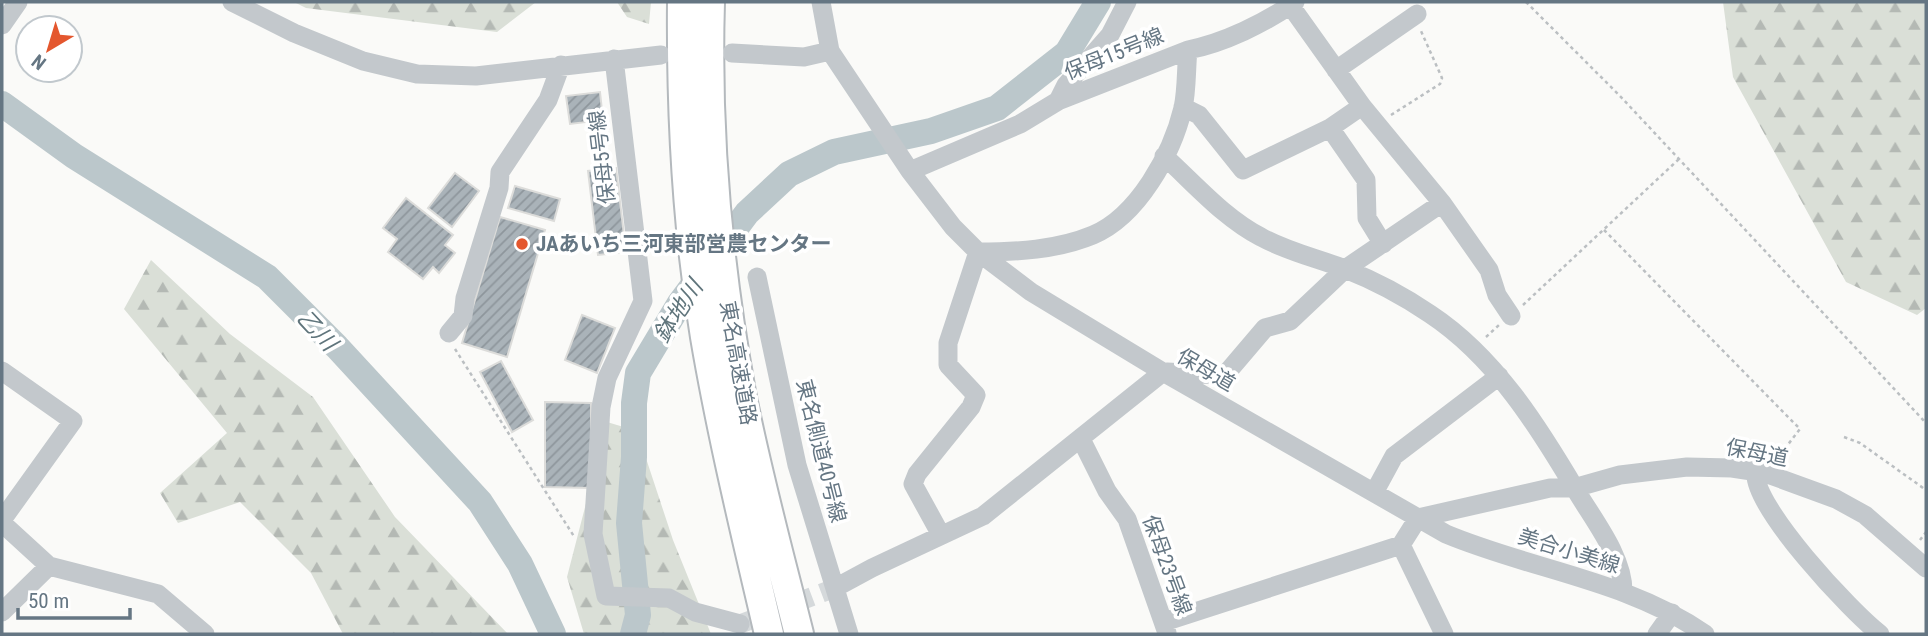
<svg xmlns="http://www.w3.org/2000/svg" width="1928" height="636" font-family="'Roboto Condensed','Noto Sans JP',sans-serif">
  <defs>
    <pattern id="forest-firs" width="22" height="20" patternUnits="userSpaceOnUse" patternTransform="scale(1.75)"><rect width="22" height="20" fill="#dadfd7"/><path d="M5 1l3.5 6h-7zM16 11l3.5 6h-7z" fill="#b4b9b4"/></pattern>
    <pattern id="building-hatch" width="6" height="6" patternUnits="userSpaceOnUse" patternTransform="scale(1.75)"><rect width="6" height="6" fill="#aab3b9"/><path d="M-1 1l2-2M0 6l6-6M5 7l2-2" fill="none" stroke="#8e969c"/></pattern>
  </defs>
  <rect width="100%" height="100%" fill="#fafaf8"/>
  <!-- forest -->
  <path fill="url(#forest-firs)" d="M294,2H293H536L497,32L306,8Z
    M617,2H651L649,24L627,17Z
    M1723,2H1926V308L1917,315L1846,282L1733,77Z
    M151,260L230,334L313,397L395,517L508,634H343L311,573L240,502L178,523L160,493L227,433L124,309Z
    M607,422L637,431L673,540L711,634H584L567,577Z"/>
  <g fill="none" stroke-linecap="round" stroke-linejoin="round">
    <!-- river -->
    <path stroke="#bbc7cb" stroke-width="26" d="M2,104L74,156L267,277L337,347L480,502L520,564L553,634
      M633,634L638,615L629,523L634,457V403L638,373L680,303L747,213L789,174L834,152L931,131L997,108L1067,53L1098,2"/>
  </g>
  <!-- building -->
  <path fill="url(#building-hatch)" stroke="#dcdcda" stroke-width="2" d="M600,92L603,120L570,124L566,96Z
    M616,168L626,252L598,255L588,171Z
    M455,173L479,191L452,227L428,208Z
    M515,186L560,199L554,221L508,208Z
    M406,198L453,235L445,245L455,253L439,273L433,267L423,279L388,252L397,239L383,228Z
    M500,217L545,230L507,357L462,343Z
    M582,315L615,328L597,373L565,360Z
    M501,361L533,420L512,432L480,372Z
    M545,402L591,403V488L545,487Z"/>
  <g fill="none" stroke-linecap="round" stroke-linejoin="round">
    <!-- minor-tunnel -->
    <path stroke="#d5d9db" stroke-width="19" stroke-dasharray="19 10" stroke-linecap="butt" d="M740,624L835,588"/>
    <!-- highway casing -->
    <g stroke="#b4b9bd" stroke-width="32">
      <path id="highway" d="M682,2C681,112 687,228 705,337C722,437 746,535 769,634
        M710,2C706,131 718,265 741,392C757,474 779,554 799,634"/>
    </g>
    <!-- path -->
    <path stroke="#bbbfc2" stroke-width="2.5" stroke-dasharray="3.5 3.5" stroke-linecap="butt" d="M1526,2L1620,96L1926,423
      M1391,115L1440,84L1442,78L1421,31
      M1604,230L1800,429L1776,460
      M1523,305L1679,159
      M1486,337L1499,325
      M455,349L575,538
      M1844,437L1860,443L1926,490
      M1920,540L1926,532"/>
    <!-- minor -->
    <path stroke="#c3c8cc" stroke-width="19" d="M232,2L294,33L363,61L417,74L476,76L661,55
      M821,2L830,51L910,171L953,227L978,252L1031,292L1163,372L1446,534C1532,570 1627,580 1705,634
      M1290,5L1362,106L1442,203L1489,270L1497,295L1511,316
      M2,25L18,2
      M732,53L804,57L830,51
      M614,59L643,301L607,378L601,407L593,534L606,596L669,598L695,612L740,624
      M1336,70L1417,14
      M1058,101L1188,50
      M1183,107L1199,115L1243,170L1330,128L1362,106
      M1330,128L1366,180L1367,218L1383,244
      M1164,156C1195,184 1224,218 1261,237C1288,252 1317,258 1345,269C1373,280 1405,297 1430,314C1495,357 1538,426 1577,492C1595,522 1623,557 1623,591
      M910,171L1020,124L1058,101L1066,85L1110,35L1127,2
      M978,252C1016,252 1057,250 1093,235C1138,216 1172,154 1183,108C1187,90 1186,69 1188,50C1224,43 1265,23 1295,2
      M757,277L797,465L849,634
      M449,333L463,316L465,298L499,188L500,172L548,100L561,65
      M2,371L73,421L2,520
      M1167,372L1225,375L1265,328L1290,321L1345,269L1442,203
      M1081,439L1107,491L1127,519L1167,633
      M1756,472C1751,505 1852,613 1880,634
      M1375,491L1394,456L1499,376
      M1418,518L1550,488H1574L1620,475L1687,467L1732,468L1765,473L1836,499L1865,515L1926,568
      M1418,518L1401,545L1444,634
      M2,523L49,566L158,594L205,634
      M941,535L913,484L917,474L971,407L976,395L948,365V343L978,252
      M835,588L872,568L983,516L1163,372
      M2,612L49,566
      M1164,622L1401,545
      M1657,634L1672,613"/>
    <!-- highway -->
    <use href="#highway" stroke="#fff" stroke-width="28"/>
  </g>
  <!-- markers -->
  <circle fill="#e4572e" stroke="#fff" stroke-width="2.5" cx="522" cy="244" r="7"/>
  <g text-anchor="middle" stroke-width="7" stroke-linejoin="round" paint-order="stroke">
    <!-- street labels -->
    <g font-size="21" fill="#657683" stroke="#fff">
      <text transform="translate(1114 54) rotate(-22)" y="7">保母15号線</text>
      <text transform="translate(602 157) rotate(-97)" y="7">保母5号線</text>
      <text transform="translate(738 363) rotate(80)" y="7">東名高速道路</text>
      <text transform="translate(1206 370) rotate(30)" y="7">保母道</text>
      <text transform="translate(821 451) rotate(76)" y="7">東名側道40号線</text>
      <text transform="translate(1757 453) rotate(11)" y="7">保母道</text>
      <text transform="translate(1569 551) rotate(17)" y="7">美合小美線</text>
      <text transform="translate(1167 565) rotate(70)" y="7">保母23号線</text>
    </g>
    <!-- poi labels -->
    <g font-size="21" font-weight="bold" fill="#657683" stroke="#fff" text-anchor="start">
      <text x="536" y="251">JAあいち三河東部営農センター</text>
    </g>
    <!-- water labels -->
    <g font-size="23" font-style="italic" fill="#60757c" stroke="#fff">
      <text transform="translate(678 311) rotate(-57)" y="8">鉢地川</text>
      <text transform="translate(317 330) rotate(47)" y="8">乙川</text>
    </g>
  </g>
  <!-- border -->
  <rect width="1928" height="636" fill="none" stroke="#657683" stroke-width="7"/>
  <!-- north arrow -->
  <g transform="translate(49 49) rotate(218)"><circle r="33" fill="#ffffff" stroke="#c1c8cd" stroke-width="2"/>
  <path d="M0-5L12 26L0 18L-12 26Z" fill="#e4572e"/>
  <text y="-10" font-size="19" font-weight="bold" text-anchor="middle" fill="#657683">N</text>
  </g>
  <!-- scale -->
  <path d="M18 608v10h112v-10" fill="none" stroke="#657683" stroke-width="3.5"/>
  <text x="28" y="608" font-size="21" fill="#657683" stroke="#ffffff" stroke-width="5" paint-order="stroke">50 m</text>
</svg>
